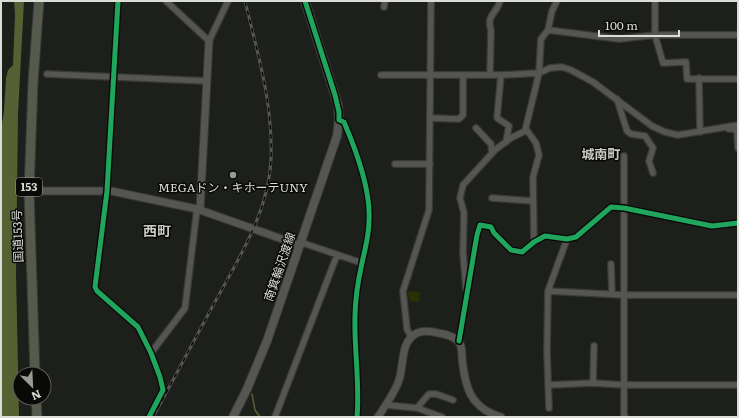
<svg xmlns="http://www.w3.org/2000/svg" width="739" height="418" font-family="Literata,'Noto Sans JP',serif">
  <rect width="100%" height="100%" fill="#1d1f1a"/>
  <!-- green -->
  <path fill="#283104" d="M408,291L420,292L419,302L409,301Z"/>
  <!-- water -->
  <path fill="#556132" d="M14,1H24L18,113L16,274L19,417H1V130L4,111L6,78L8,70L13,65L15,15Z"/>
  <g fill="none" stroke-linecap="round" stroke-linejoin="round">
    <!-- stream -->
    <path stroke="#556132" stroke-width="1.5" d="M252,394L255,410L260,417"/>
    <!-- minor casing -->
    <g stroke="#393a37" stroke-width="8">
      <path id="minor" d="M118,1L107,191L95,287L97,291L138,327L151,353L160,377L163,390L149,417
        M166,1L209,41L228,1
        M655,1V35L663,63L686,62L687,79H738
        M384,7L385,1
        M548,30L619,39L655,35H738
        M47,74L207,81
        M381,75H501L539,73L550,68L562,67L571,70L593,82L652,126L665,132L678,135L738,125
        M490,75L491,30C486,14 497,14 500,1
        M501,75L497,118L509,126L506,142
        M699,78L700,132
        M617,99L627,131L631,134L645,136L653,148L649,161L653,173
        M430,118L459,119L463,115V75
        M339,120L344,122C356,150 371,191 369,221C369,236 365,249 362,263C358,281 355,299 355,317C354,350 360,384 357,417
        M476,128L491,144L492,153
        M526,129L536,143L539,155L533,177L534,242
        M729,129H734L737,132L738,148
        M624,156V414L625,417
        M395,164H430
        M492,198L533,201
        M300,242L362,263
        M611,264L612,294
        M466,289L463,253L464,213L460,198L463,185L495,150L511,138L525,131L539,73L541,39L548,30L552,11L557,1
        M548,291L624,295H738
        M411,337L407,329L403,291L429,210L431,1
        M459,341L477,235L480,225L491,227L494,233L511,250L522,252L534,242L545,236L567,239L576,237L611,207L624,208L712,226L738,223
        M151,353L185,308L197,209
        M593,383L594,346
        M549,385L593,383L624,385H738
        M386,405L417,408L442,417
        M417,408L429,394H436L453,400
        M549,408L547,352L548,291L567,239
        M275,417L337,255"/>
    </g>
    <!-- tertiary casing -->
    <g stroke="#393a37" stroke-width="9">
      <path id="tertiary" d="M29,191H111L197,209L299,245
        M200,210L209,41
        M378,417C385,406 393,395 398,383C405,366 399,342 417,333C424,330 431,331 438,333C445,334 453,336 458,341C462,345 462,352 462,358C465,387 470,408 501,417"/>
    </g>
    <!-- secondary casing -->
    <g stroke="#393a37" stroke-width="10">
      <path id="secondary" d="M233,417L247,389L267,341L337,136L339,120L338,105L305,1"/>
    </g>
    <!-- trunk casing -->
    <g stroke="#393a37" stroke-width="11">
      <path id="trunk" d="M35,374L29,191L33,82L39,1
        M36,398L37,417"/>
    </g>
    <!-- minor -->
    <use href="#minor" stroke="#555652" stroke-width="5.5"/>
    <!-- tertiary -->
    <use href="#tertiary" stroke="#555652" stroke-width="7"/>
    <!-- secondary -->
    <use href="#secondary" stroke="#555652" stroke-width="8"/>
    <!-- trunk -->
    <use href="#trunk" stroke="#565a4d" stroke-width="9"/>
    <!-- rail casing -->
    <g stroke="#555653" stroke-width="3">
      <path id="rail" d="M153,417C174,379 194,340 215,302C239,258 269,211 271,159C273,103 258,55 245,1"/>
    </g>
    <!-- rail -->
    <use href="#rail" stroke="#090a07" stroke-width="1.5" stroke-dasharray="4.5" stroke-linecap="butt"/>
    <!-- cycleway casing -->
    <g stroke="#090a07" stroke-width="8">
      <path id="cycleway" d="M118,1L107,191L95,287L97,291L138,327L151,353L160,377L163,390L149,417
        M305,1L335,95L339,112V120L344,122C356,150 371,191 369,221C369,236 365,249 362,263C358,281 355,299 355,317C354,350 360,384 357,417
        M459,341L477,235L480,225L491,227L494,233L511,250L522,252L534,242L545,236L567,239L576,237L611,207L624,208L712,226L738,223"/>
    </g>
    <!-- cycleway -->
    <use href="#cycleway" stroke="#20a55d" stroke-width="5"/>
  </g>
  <!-- markers -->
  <circle fill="#989a94" stroke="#090a07" stroke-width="1.5" cx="233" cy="175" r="4"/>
  <g text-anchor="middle" stroke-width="3" stroke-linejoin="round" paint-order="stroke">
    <!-- shield labels -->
    <rect fill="#090a07" stroke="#9b9d98" stroke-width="1" x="16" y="178" width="26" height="18" rx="3"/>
    <g font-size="11" font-weight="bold" fill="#dadcd6">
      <text x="29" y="191">153</text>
    </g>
    <!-- poi labels -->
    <g font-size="12" fill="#dadcd6" stroke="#090a07">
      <text x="233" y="192">MEGAドン・キホーテUNY</text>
    </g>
    <!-- street labels -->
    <g font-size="12" fill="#dadcd6" stroke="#090a07">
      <text transform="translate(18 236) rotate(-92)" y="4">国道153号</text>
      <text transform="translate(280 267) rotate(-71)" y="4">南箕輪沢渡線</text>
    </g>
    <!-- neighbourhood labels -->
    <g font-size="13" font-weight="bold" fill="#c9ccc2" stroke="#090a07">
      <text x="601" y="159">城南町</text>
    </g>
    <!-- quarter labels -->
    <g font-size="14" font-weight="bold" fill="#c9ccc2" stroke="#090a07">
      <text x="157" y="236">西町</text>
    </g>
  </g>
  <!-- border -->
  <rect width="739" height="418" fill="none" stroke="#dadcd6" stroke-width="4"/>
  <!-- north arrow -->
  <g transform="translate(32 386) rotate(156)"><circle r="19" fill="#090a07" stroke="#5d5e5a"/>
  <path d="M0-3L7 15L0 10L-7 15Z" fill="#989a94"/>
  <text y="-6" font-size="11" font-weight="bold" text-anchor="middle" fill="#dadcd6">N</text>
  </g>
  <!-- scale -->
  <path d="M599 30v6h80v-6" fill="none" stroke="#dadcd6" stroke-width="2"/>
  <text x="605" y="30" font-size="12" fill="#dadcd6" stroke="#090a07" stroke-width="3" paint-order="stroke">100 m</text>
</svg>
